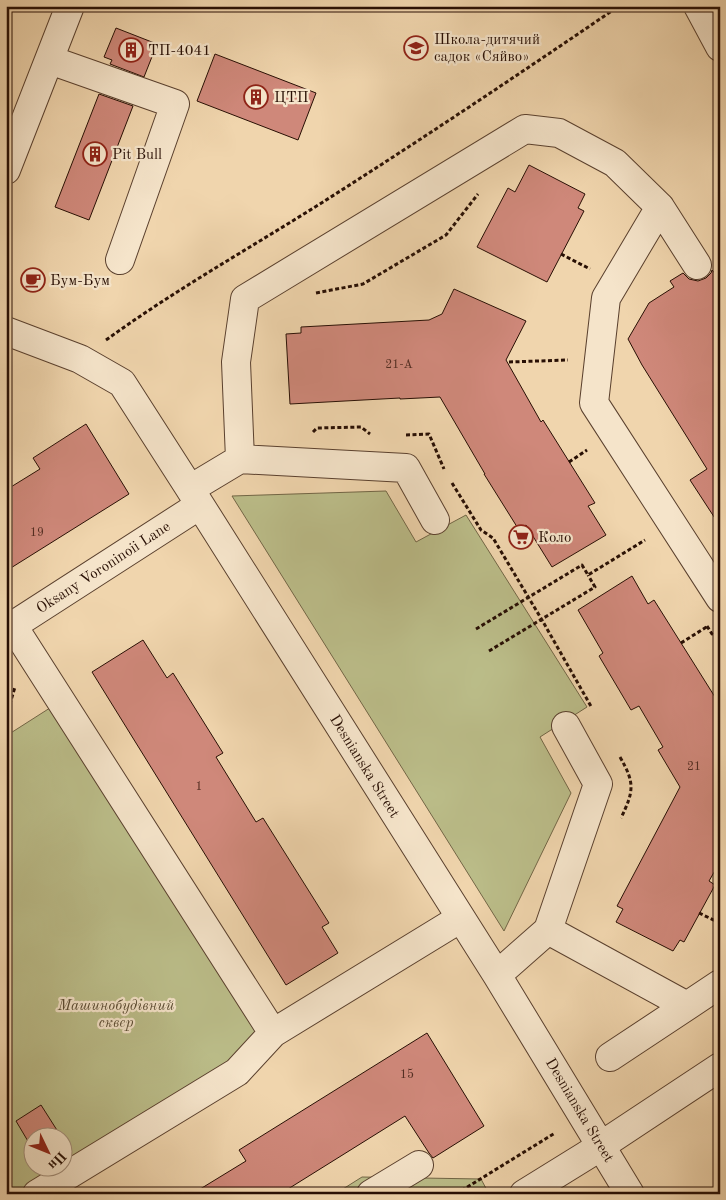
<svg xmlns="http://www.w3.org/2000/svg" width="726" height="1200" font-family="'Old Standard TT',serif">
  <rect width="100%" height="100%" fill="#f0d5ad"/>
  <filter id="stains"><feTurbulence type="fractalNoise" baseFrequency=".004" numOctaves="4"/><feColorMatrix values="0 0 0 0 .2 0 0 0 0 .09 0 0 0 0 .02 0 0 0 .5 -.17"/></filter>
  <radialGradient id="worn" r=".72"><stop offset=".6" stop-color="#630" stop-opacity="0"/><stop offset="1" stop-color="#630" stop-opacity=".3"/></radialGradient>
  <!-- green -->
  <path fill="#bbbd89" stroke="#726646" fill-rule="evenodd" d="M386,491L416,542L466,515L587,707L540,737L571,793L504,931L232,496Z
    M53,706L263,1040L31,1194H10L6,1188V736ZM32,1138H62V1168H32Z
    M362,1177L481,1179L489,1194H335Z"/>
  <!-- building -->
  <path fill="#cf887a" stroke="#280f04" d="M116,28L157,44L144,77L110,64L112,60L104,57Z
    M215,54L316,93L298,140L197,101Z
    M99,94L133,106L89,220L55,207Z
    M529,165L585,194L578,208L584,211L547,282L477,247L508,188L515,192Z
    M712,270L720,279V526L690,480L707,469L642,365L628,339L649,303L674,287L670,281L683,273L689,279L698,281L706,278L711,273Z
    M454,289L526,321L506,360L541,422L543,420L595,503L588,506L606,535L552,567L526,525L519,530L484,474H485L440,397L400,399V398L290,404L286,334L301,333V327L429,320L442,314Z
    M86,424L129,494L6,571V490L40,469L33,458Z
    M632,576L648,604L654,600L720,705V862L709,881L715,885L684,942L680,940L673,951L616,922L623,909L617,906L680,787L658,750L663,747L639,706L631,710L599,656L603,653L578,610Z
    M143,640L167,678L173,673L223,753L216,757L256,822L263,818L329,923L322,927L338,953L286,985L92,672Z
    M427,1033L484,1126L433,1158L429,1153L405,1116L280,1194H192L246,1161L239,1150Z
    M41,1105L62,1138H32V1148L16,1121Z
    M62,1139L69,1150L62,1154Z"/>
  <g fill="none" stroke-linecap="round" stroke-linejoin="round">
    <!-- minor casing -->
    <g stroke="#5a402e" stroke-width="30">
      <path id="minor" d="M698,6L720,47
        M50,60L175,104L120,260
        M6,170L70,6
        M660,207L606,298L594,403L720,598
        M6,331L80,359L122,383L190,489L497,975L630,1194
        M240,459L236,362L245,299L525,129L559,133L615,163L660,207L697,265
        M190,489L240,459L406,468L435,520
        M13,626L273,1033
        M6,630L200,505
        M548,930L687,1006L720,984
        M497,975L548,930L598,784L566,726
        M610,1057L687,1006
        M37,1194L237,1072L273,1033L461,918
        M371,1194L419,1165
        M524,1194L587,1155L720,1067"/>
    </g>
    <!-- path -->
    <path stroke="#280f04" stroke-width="3" stroke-dasharray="4 2.5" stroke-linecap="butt" d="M561,254L590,269
      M316,293L363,284L446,235L478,194
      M106,340C175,290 250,248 323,202C422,139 521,73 619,6
      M509,362L568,360
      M313,432L317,428L361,427L370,434
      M406,435L429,434L444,469
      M569,462L587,450
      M452,483L481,530L493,538L542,620L592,708
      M707,626L712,634L720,638
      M476,629L582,565L588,575L645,540
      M681,643L708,626
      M489,651L595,587L588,575
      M6,717L15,687
      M620,757C635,783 634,791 621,818
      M699,913L720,923
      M456,1194L555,1133"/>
    <!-- minor -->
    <use href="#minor" stroke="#f5e4ca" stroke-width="28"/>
  </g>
  <!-- icons -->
  <defs>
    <g id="school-ring" transform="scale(1.25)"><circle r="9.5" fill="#f5e4ca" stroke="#8f2418" stroke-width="1.5"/><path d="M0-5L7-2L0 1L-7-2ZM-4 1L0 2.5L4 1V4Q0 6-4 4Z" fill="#8f2418"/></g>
    <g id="building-ring" transform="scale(1.25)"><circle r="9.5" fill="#f5e4ca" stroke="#8f2418" stroke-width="1.5"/><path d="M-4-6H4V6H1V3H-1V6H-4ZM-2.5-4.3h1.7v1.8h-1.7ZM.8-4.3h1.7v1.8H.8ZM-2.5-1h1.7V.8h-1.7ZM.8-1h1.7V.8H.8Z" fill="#8f2418"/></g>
    <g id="cafe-ring" transform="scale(1.25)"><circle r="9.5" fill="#f5e4ca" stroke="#8f2418" stroke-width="1.5"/><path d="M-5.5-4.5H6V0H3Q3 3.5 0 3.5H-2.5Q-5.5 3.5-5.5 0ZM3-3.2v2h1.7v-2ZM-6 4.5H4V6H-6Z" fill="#8f2418"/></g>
    <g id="supermarket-ring" transform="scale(1.25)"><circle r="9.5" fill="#f5e4ca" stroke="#8f2418" stroke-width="1.5"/><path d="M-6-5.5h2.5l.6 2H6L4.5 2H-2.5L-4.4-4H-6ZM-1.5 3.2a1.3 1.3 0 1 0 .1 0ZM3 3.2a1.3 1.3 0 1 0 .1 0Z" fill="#8f2418"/></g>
  </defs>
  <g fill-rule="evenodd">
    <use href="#school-ring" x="416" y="48"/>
    <use href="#building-ring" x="131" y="50"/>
    <use href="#building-ring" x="256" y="97"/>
    <use href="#building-ring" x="95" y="154"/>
    <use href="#cafe-ring" x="33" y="280"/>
    <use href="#supermarket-ring" x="521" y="537"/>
  </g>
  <g text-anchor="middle" stroke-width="4.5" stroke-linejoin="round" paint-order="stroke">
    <!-- number labels -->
    <g font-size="12" fill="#522d22">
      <text x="399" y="368">21-А</text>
      <text x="37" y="536">19</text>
      <text x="694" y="770">21</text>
      <text x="199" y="790">1</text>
      <text x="407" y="1078">15</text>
    </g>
    <!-- poi labels -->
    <g font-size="15" fill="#280f04" stroke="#f5e4ca" text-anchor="start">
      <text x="434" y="44">Школа-дитячий<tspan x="434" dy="17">садок «Сяйво»</tspan></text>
      <text x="148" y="55">ТП-4041</text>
      <text x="274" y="102">ЦТП</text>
      <text x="112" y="159">Pit Bull</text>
      <text x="50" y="285">Бум-Бум</text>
      <text x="538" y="542">Коло</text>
    </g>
    <!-- street labels -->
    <g font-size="15" fill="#280f04" stroke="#f5e4ca">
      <text transform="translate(103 567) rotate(-33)" y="5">Oksany Voroninoii Lane</text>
      <text transform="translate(365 766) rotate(58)" y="5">Desnianska Street</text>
      <text transform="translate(580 1110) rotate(59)" y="5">Desnianska Street</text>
    </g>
    <!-- park labels -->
    <g font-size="15" font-style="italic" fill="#5b4c33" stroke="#f5e4ca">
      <text x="116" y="1010">Машинобудівний<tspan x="116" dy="17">сквер</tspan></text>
    </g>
  </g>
  <!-- margin -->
  <rect width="726" height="1200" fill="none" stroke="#f0d5ad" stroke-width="25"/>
  <rect x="8" y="8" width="711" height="1185" fill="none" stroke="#280f04" stroke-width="2.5"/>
  <rect x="12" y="12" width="701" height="1175" fill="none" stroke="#280f04"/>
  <!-- north arrow -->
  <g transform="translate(48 1152) rotate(133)"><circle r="24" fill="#f5e4ca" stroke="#a38f7b"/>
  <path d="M0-4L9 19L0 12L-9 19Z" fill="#8f2418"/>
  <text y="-8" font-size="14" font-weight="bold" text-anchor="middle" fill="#280f04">Пн</text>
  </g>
  <rect width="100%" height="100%" filter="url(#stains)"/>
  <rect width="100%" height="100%" fill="url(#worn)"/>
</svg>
